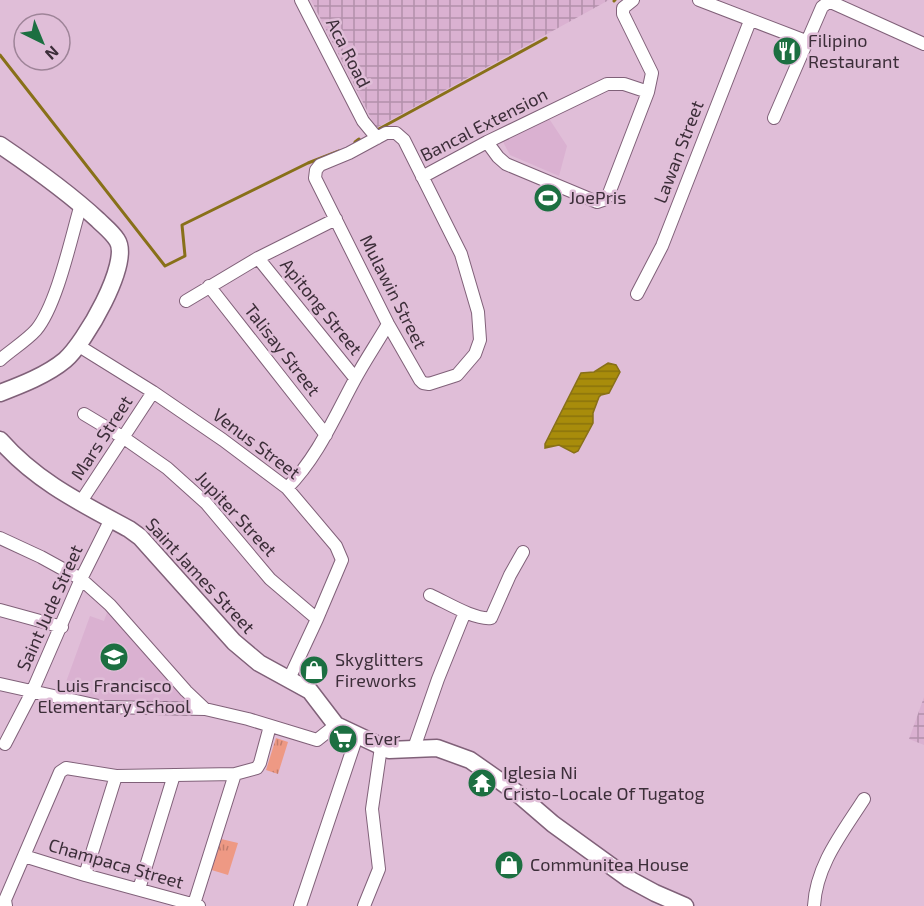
<svg xmlns="http://www.w3.org/2000/svg" width="924" height="906" font-family="'Exo 2',sans-serif">
  <defs>
    <pattern id="industrial-grid" width="8" height="8" patternUnits="userSpaceOnUse" patternTransform="scale(1.5)"><rect width="8" height="8" fill="#dab1d1"/><path d="M0 4h8M4 0v8" fill="none" stroke="#b290ab"/></pattern>
    <pattern id="park-tufts" width="24" height="20" patternUnits="userSpaceOnUse" patternTransform="scale(1.5)"><rect width="24" height="20" fill="#ee9984"/><path d="M3 7l-1-3M5 7V3M7 7l1-3M15 17l-1-3M17 17v-4M19 17l1-3" fill="none" stroke="#c27d6d"/></pattern>
    <pattern id="water-rules" width="6" height="5" patternUnits="userSpaceOnUse" patternTransform="scale(1.5)"><rect width="6" height="5" fill="#a88c0b"/><path d="M0 2.5h6" fill="none" stroke="#8a730c"/></pattern>
  </defs>
  <rect width="100%" height="100%" fill="#e0bed8"/>
  <!-- built -->
  <path fill="#dab1d1" d="M548,117L567,146L559,176L510,155L502,140Z
    M108,610L187,696L182,707L114,704L62,693L90,616L104,621Z"/>
  <!-- industrial -->
  <path fill="url(#industrial-grid)" d="M311,0H609L376,128Z
    M924,697V745L909,739Z"/>
  <!-- park -->
  <path fill="url(#park-tufts)" d="M276,738L288,742L278,774L266,770Z
    M217,838L238,843L228,875L205,868Z"/>
  <!-- water -->
  <path fill="url(#water-rules)" stroke="#887019" stroke-width="1.5" d="M608,363L616,365L620,372L609,393L601,395L599,397L593,413V423L578,451L574,453L559,445L545,448V444L581,373L594,372Z"/>
  <g fill="none" stroke-linecap="round" stroke-linejoin="round">
    <!-- stream -->
    <path stroke="#887019" stroke-width="3" d="M614,1L615,0
      M0,55L165,266L185,256L182,225L308,163L339,151
      M377,130L546,38
      M354,147L355,142L359,139"/>
    <!-- street casing -->
    <g stroke="#806179" stroke-width="14">
      <path id="street" d="M301,0L363,121L377,138
        M699,0L806,41
        M774,118L822,7L827,3H833L924,44
        M386,133H396L404,140L461,254L478,312L480,340L475,354L457,375L429,384L423,383L420,380L388,324L315,178L316,170L320,165L349,153Z
        M487,142L498,157L506,164L597,202L603,200L608,196L648,92L652,73L623,14V8L633,0
        M422,177L487,142L607,84H624L648,92
        M258,258L355,378
        M209,286L326,435
        M637,294L662,246L750,21
        M186,301L258,258L336,219
        M79,346L153,392L223,440L287,488L336,546L342,560L317,619L289,679
        M0,360C11,350 26,341 36,330C57,305 71,238 81,204
        M84,414L124,438L167,468L206,503L270,579L317,619
        M287,488C317,458 334,418 354,381C364,362 377,343 388,324
        M80,503L153,392
        M0,538L41,557L81,579L110,605L186,691L205,709L248,719L317,740L336,725
        M430,595C446,602 474,620 491,618L510,575L523,552
        M0,610L62,627
        M0,684L103,707L205,709
        M5,744L32,692L81,579L111,519
        M414,748L438,679L465,612
        M24,856L85,875L199,906
        M85,875L116,776
        M139,889L174,775
        M194,904L235,774
        M6,906L5,900L60,772L66,768L116,776L235,774L257,768L260,763L270,726
        M300,906L357,736
        M364,906L379,869L372,809L381,747
        M814,906C816,865 843,832 864,799"/>
    </g>
    <!-- secondary casing -->
    <g stroke="#806179" stroke-width="19">
      <path id="secondary" d="M0,145C34,168 68,192 98,220C104,226 112,232 117,240C132,262 84,344 65,360C47,375 21,385 0,393
        M0,440C37,482 81,503 129,529L140,537L234,642L259,663L310,691L336,725L389,750L437,748L470,760L517,793L553,824L629,879L655,893L685,906"/>
    </g>
    <!-- street -->
    <use href="#street" stroke="#fff" stroke-width="12"/>
    <!-- secondary -->
    <use href="#secondary" stroke="#fff" stroke-width="16"/>
  </g>
  <!-- icons -->
  <defs>
    <g id="restaurant-disc" transform="scale(1.5)"><circle r="9.5" fill="#1c6f41" stroke="#e0bed8"/><path d="M-5-6h1v4h1v-4h1v4h1v-4h1v5L-1.5 .5V6h-2V.5L-5-1ZM5-6V6H3V1.5H1.5Q1.5-4 5-6Z" fill="#fff"/></g>
    <g id="stadium-disc" transform="scale(1.5)"><circle r="9.5" fill="#1c6f41" stroke="#e0bed8"/><path d="M0-5a6.5 5 0 1 0 0 10a6.5 5 0 1 0 0-10ZM-3.5-1.8h7v3.6h-7Z" fill="#fff"/></g>
    <g id="school-disc" transform="scale(1.5)"><circle r="9.5" fill="#1c6f41" stroke="#e0bed8"/><path d="M0-5L7-2L0 1L-7-2ZM-4 1L0 2.5L4 1V4Q0 6-4 4Z" fill="#fff"/></g>
    <g id="shop-disc" transform="scale(1.5)"><circle r="9.5" fill="#1c6f41" stroke="#e0bed8"/><path d="M-5-2.5h2.3a2.7 3.5 0 0 1 5.4 0H5L5.5 6h-11ZM-1.5-2.5h3a1.5 2.3 0 0 0-3 0Z" fill="#fff"/></g>
    <g id="supermarket-disc" transform="scale(1.5)"><circle r="9.5" fill="#1c6f41" stroke="#e0bed8"/><path d="M-6-5.5h2.5l.6 2H6L4.5 2H-2.5L-4.4-4H-6ZM-1.5 3.2a1.3 1.3 0 1 0 .1 0ZM3 3.2a1.3 1.3 0 1 0 .1 0Z" fill="#fff"/></g>
    <g id="temple-disc" transform="scale(1.5)"><circle r="9.5" fill="#1c6f41" stroke="#e0bed8"/><path d="M0-6L5-2H3V0L6.5 2.5H4V6H1.5V3h-3V6H-4V2.5H-6.5L-3 0V-2H-5Z" fill="#fff"/></g>
  </defs>
  <g fill-rule="evenodd">
    <use href="#restaurant-disc" x="787" y="51"/>
    <use href="#stadium-disc" x="548" y="198"/>
    <use href="#school-disc" x="114" y="657"/>
    <use href="#shop-disc" x="314" y="670"/>
    <use href="#supermarket-disc" x="343" y="739"/>
    <use href="#temple-disc" x="482" y="783"/>
    <use href="#shop-disc" x="509" y="865"/>
  </g>
  <g text-anchor="middle" stroke-width="5" stroke-linejoin="round" paint-order="stroke">
    <!-- poi labels -->
    <g font-size="18" fill="#3c2e39" stroke="#e0bed8" text-anchor="start">
      <text x="808" y="47">Filipino<tspan x="808" dy="21">Restaurant</tspan></text>
      <text x="569" y="204">JoePris</text>
      <text x="335" y="666">Skyglitters<tspan x="335" dy="21">Fireworks</tspan></text>
      <text x="114" y="692" text-anchor="middle">Luis Francisco<tspan x="114" dy="21">Elementary School</tspan></text>
      <text x="364" y="745">Ever</text>
      <text x="503" y="779">Iglesia Ni<tspan x="503" dy="21">Cristo-Locale Of Tugatog</tspan></text>
      <text x="530" y="871">Communitea House</text>
    </g>
    <!-- street labels -->
    <g font-size="18" fill="#3c2e39" stroke="#e0bed8">
      <text transform="translate(348 53) rotate(63)" y="6">Aca Road</text>
      <text transform="translate(484 125) rotate(-27)" y="6">Bancal Extension</text>
      <text transform="translate(679 152) rotate(-69)" y="6">Lawan Street</text>
      <text transform="translate(393 292) rotate(63)" y="6">Mulawin Street</text>
      <text transform="translate(321 307) rotate(51)" y="6">Apitong Street</text>
      <text transform="translate(282 350) rotate(52)" y="6">Talisay Street</text>
      <text transform="translate(102 438) rotate(-57)" y="6">Mars Street</text>
      <text transform="translate(256 444) rotate(37)" y="6">Venus Street</text>
      <text transform="translate(236 514) rotate(47)" y="6">Jupiter Street</text>
      <text transform="translate(200 576) rotate(47)" y="6">Saint James Street</text>
      <text transform="translate(50 608) rotate(-66)" y="6">Saint Jude Street</text>
      <text transform="translate(116 864) rotate(16)" y="6">Champaca Street</text>
    </g>
  </g>
  <!-- north arrow -->
  <g transform="translate(42 42) rotate(137)"><circle r="28" fill="#e0bed8" stroke="#9e8498" stroke-width="1.5"/>
  <path d="M0-4.5L10 22L0 15L-10 22Z" fill="#1c6f41"/>
  <text y="-9" font-size="16" font-weight="bold" text-anchor="middle" fill="#3c2e39">N</text>
  </g>
</svg>
